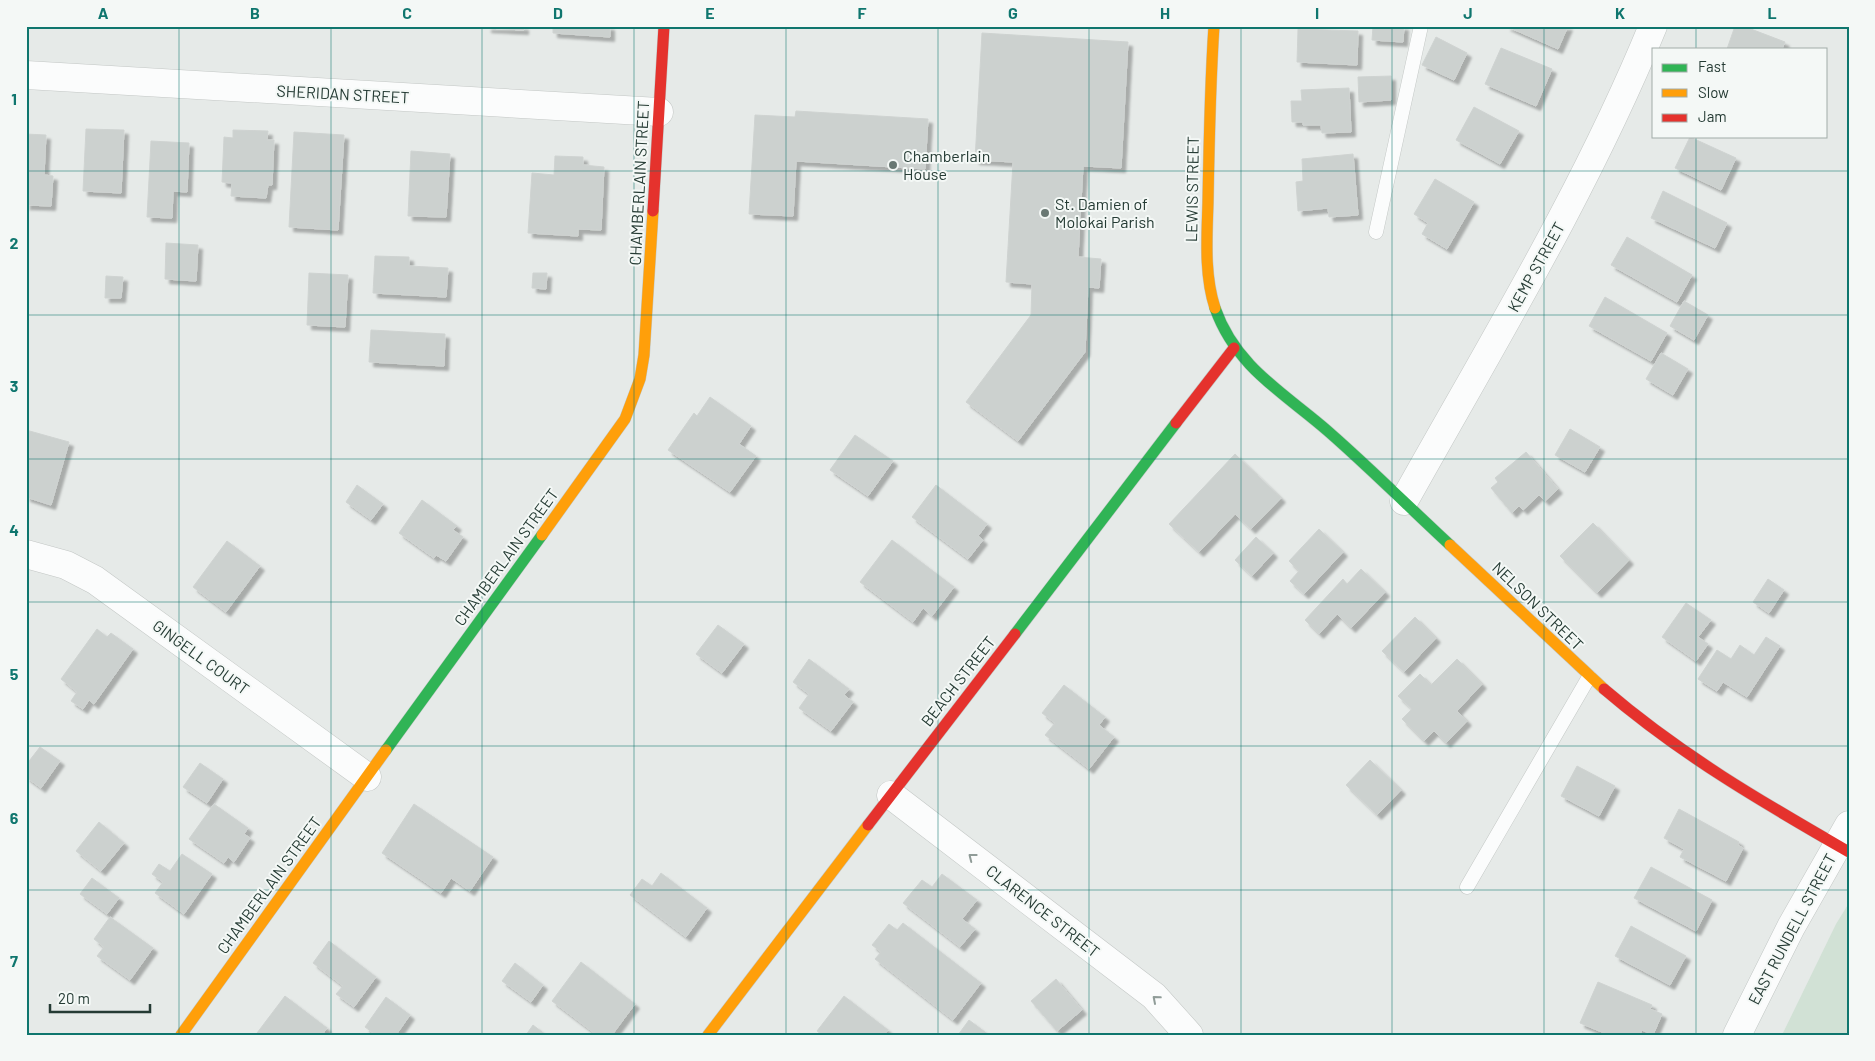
<svg xmlns="http://www.w3.org/2000/svg" width="1875" height="1061" font-family="Barlow,sans-serif">
  <defs>
    <filter id="shadow"><feDropShadow dx="4.5" dy="4.5" stdDeviation="1" flood-color="#0004"/></filter>
  </defs>
  <rect width="100%" height="100%" fill="#e6eae8"/>
  <!-- green -->
  <path fill="#d1e1d5" d="M1849,903V1035H1782L1836,924Z"/>
  <!-- building -->
  <path fill="#ccd1cf" stroke="#cfd3d1" filter="url(#shadow)" d="M487,26H524V30L487,28Z
    M553,26H610V37L553,33Z
    M1373,26H1404L1403,42L1372,40Z
    M1506,26H1568L1558,49Z
    M1735,26H1743L1785,42L1782,49H1727Z
    M1298,29L1358,31L1357,65L1297,62Z
    M982,33L1128,42L1121,168L1083,166L1078,257L1101,259L1099,288L1088,287L1085,352L1018,441L966,402L1031,315L1032,284L1006,282L1013,162L975,160Z
    M1436,37L1467,53L1454,80L1422,65Z
    M1501,48L1552,69L1536,106L1485,84Z
    M1391,76V100L1359,102L1358,77Z
    M1349,88L1351,132L1322,133L1321,125H1303V122H1292L1291,101H1302L1301,90Z
    M1474,107L1519,131L1500,164L1456,140Z
    M796,111L928,119L925,169L796,161L793,216L749,214L755,115L795,117Z
    M86,129L124,130L121,193L83,191Z
    M233,130L268,131L267,140H274L272,185H268L266,198L231,196L232,183L222,182L224,137L233,138Z
    M294,132L344,135L338,230L289,227Z
    M26,134L46,135L44,175L53,176L51,206L26,205V206Z
    M1690,137L1736,158L1721,190L1675,168Z
    M151,141L189,143L187,192L173,191L172,218L147,217Z
    M411,151L450,154L446,217L408,216Z
    M1353,154L1358,215L1329,217L1328,208L1298,211L1296,182L1303,181L1302,159Z
    M555,156L583,157V165L604,167L601,230L578,229V236L528,233L532,173L554,175Z
    M1435,179L1474,202L1447,249L1422,234L1428,223L1414,214Z
    M1663,191L1727,223L1715,248L1651,218Z
    M1627,237L1692,275L1677,302L1611,265Z
    M166,243L198,245L196,281L165,279Z
    M375,256L409,257V266L448,268L446,297L373,293Z
    M309,273L348,275L345,327L307,325Z
    M533,273H547L546,289L532,288Z
    M106,276L123,277L121,298H105Z
    M1605,297L1667,333L1651,361L1589,326Z
    M1684,301L1708,315L1694,340L1670,326Z
    M371,330L445,334L444,366L369,362Z
    M1661,353L1688,369L1673,395L1646,379Z
    M710,397L751,426L739,444L756,456L730,492L668,450L694,413L697,416Z
    M1570,429L1600,447L1585,472L1555,455Z
    M26,430L69,442L51,505L26,497Z
    M855,435L893,461L868,496L830,470Z
    M1526,452L1558,489L1545,501L1539,495L1523,510L1519,506L1512,513L1491,488L1498,482L1495,478Z
    M1235,454L1281,498L1251,529L1235,514L1199,552L1169,524Z
    M357,485L383,504L371,520L346,502Z
    M936,485L987,524L978,536L983,540L968,559L912,517Z
    M422,500L457,526L453,530L463,537L446,561L436,555L434,558L399,533Z
    M1593,523L1629,560L1597,593L1560,556Z
    M1319,529L1343,552L1304,594L1290,581L1299,571L1289,561Z
    M1256,537L1273,553L1252,576L1235,560Z
    M892,540L954,587L932,616L923,608L913,622L860,582Z
    M227,541L260,566L226,612L193,587Z
    M1361,569L1385,592L1351,628L1337,614L1319,634L1305,620L1343,579L1347,584Z
    M1768,579L1784,590L1769,613L1753,602Z
    M1686,603L1711,620L1698,637L1708,644L1696,661L1662,637Z
    M1415,617L1436,638L1404,672L1382,651Z
    M718,625L744,644L722,673L696,654Z
    M97,629L107,637L111,633L133,649L94,704L89,700L83,709L71,701L77,692L61,679Z
    M1766,637L1780,646L1747,697L1723,682L1717,691L1698,679L1717,650L1731,659L1740,645L1754,655Z
    M809,659L849,689L844,695L853,702L831,731L799,708L809,694L793,682Z
    M1457,659L1482,684L1457,711L1467,721L1446,743L1434,731L1424,741L1402,719L1412,709L1398,696L1420,674L1431,685Z
    M1064,685L1105,717L1099,725L1114,737L1089,769L1045,735L1055,723L1042,713Z
    M40,747L60,761L41,788L26,777V765Z
    M1370,760L1401,790L1377,815L1346,785Z
    M200,763L223,779L207,803L183,787Z
    M1577,766L1615,786L1599,816L1561,796Z
    M214,804L248,828L244,834L250,838L234,862L228,857L224,863L189,839Z
    M414,804L493,857L470,891L451,878L441,893L382,853Z
    M1679,809L1739,842L1738,845L1743,848L1726,881L1680,857L1684,849L1664,838Z
    M99,822L124,843L101,871L76,851Z
    M182,854L212,874L184,914L155,893L163,882L152,874L159,864L170,871Z
    M1651,867L1712,900L1696,931L1634,898Z
    M661,873L707,908L686,937L630,895L642,879L652,886Z
    M942,874L977,900L962,919L975,929L960,947L903,903L922,880L932,887Z
    M92,878L119,898L107,914L80,894Z
    M110,917L153,948L130,980L97,956L104,947L94,939Z
    M903,923L981,983L953,1020L875,959L881,952L872,945L889,924L897,930Z
    M1631,926L1686,956L1670,985L1615,956Z
    M329,941L376,977L354,1007L336,994L343,986L313,963Z
    M581,962L635,1004L612,1035H597L552,1001Z
    M515,963L543,985L531,1002L502,981Z
    M1056,979L1082,1010L1057,1031L1031,1001Z
    M1598,982L1652,1005L1650,1009L1662,1014L1653,1035L1642,1030L1640,1035H1609L1580,1023Z
    M285,996L327,1028L322,1035H260L257,1033Z
    M844,996L888,1030L884,1035H822L817,1031Z
    M386,997L410,1015L396,1035H376L365,1027Z
    M969,1020L989,1035H958Z
    M533,1025L546,1035H526Z"/>
  <g fill="none" stroke-linecap="round" stroke-linejoin="round">
    <!-- lane casing -->
    <g stroke="#c3c7c5" stroke-width="15">
      <path id="lane" d="M1376,232L1421,26
        M1467,887L1589,677"/>
    </g>
    <!-- street casing -->
    <g stroke="#c3c7c5" stroke-width="29">
      <path id="street" d="M26,75L659,112
        M1404,501C1491,345 1585,192 1653,26
        M26,554L66,565L95,580L367,777
        M891,795L1154,996L1189,1035
        M1737,1035L1791,927L1849,825"/>
    </g>
    <!-- fast casing -->
    <g stroke="#c1c7c5" stroke-width="12">
      <path id="fast" d="M1215,308C1236,368 1286,394 1330,433C1371,469 1410,508 1450,545
        M1015,634L1176,423
        M386,750L542,535"/>
    </g>
    <!-- slow casing -->
    <g stroke="#c1c7c5" stroke-width="12">
      <path id="slow" d="M1214,26C1210,85 1209,143 1208,202C1207,237 1204,274 1215,308
        M542,535L625,419L640,379L644,355L653,211
        M1450,545L1604,689
        M181,1035L386,750
        M708,1035L868,825"/>
    </g>
    <!-- jam casing -->
    <g stroke="#c1c7c5" stroke-width="12">
      <path id="jam" d="M653,211L664,26
        M1176,423L1234,348
        M1604,689C1681,755 1762,802 1849,852
        M868,825L1015,634"/>
    </g>
    <!-- lane -->
    <use href="#lane" stroke="#fbfcfc" stroke-width="14"/>
    <!-- street -->
    <use href="#street" stroke="#fbfcfc" stroke-width="28"/>
    <!-- fast -->
    <use href="#fast" stroke="#30b455" stroke-width="11"/>
    <!-- slow -->
    <use href="#slow" stroke="#ff9f0a" stroke-width="11"/>
    <!-- jam -->
    <use href="#jam" stroke="#e5322d" stroke-width="11"/>
  </g>
  <!-- one-way arrows -->
  <defs><path id="oneway-chevron" d="M-2-3.5L2.5 0L-2 3.5" fill="none" stroke-width="1.6" stroke-linecap="round" stroke-linejoin="round" transform="scale(1.25)"/></defs>
  <g stroke="#909c98">
    <use href="#oneway-chevron" transform="translate(972 857) rotate(-142)"/>
    <use href="#oneway-chevron" transform="translate(1156 999) rotate(-139)"/>
  </g>
  <!-- grid -->
  <path fill="none" stroke="#0f766e" stroke-width="1" stroke-opacity="0.55" d="M179,26V1035M331,26V1035M482,26V1035M634,26V1035M786,26V1035M938,26V1035M1089,26V1035M1241,26V1035M1392,26V1035M1544,26V1035M1696,26V49M1696,136V1035M26,171H1849M26,315H1849M26,459H1849M26,602H1849M26,746H1849M26,890H1849"/>
  <!-- markers -->
  <g fill="#697873" stroke="#f4f8f6" stroke-width="2">
    <circle cx="893" cy="165" r="5"/>
    <circle cx="1045" cy="213" r="5"/>
  </g>
  <g text-anchor="middle" stroke-width="4" stroke-linejoin="round" paint-order="stroke">
    <!-- street labels -->
    <g font-size="16" fill="#253b34" stroke="#f4f8f6">
      <text transform="translate(343 94) rotate(3)" y="6">SHERIDAN STREET</text>
      <text transform="translate(639 183) rotate(-87)" y="6">CHAMBERLAIN STREET</text>
      <text transform="translate(1192 189) rotate(-89)" y="6">LEWIS STREET</text>
      <text transform="translate(1536 267) rotate(-61)" y="6">KEMP STREET</text>
      <text transform="translate(506 557) rotate(-54)" y="6">CHAMBERLAIN STREET</text>
      <text transform="translate(1538 606) rotate(44)" y="6">NELSON STREET</text>
      <text transform="translate(201 657) rotate(36)" y="6">GINGELL COURT</text>
      <text transform="translate(958 681) rotate(-52)" y="6">BEACH STREET</text>
      <text transform="translate(269 885) rotate(-54)" y="6">CHAMBERLAIN STREET</text>
      <text transform="translate(1043 911) rotate(38)" y="6">CLARENCE STREET</text>
      <text transform="translate(1792 929) rotate(-62)" y="6">EAST RUNDELL STREET</text>
    </g>
    <!-- poi labels -->
    <g font-size="16" fill="#253b34" stroke="#f4f8f6" text-anchor="start">
      <text x="903" y="162">Chamberlain<tspan x="903" dy="18">House</tspan></text>
      <text x="1055" y="210">St. Damien of<tspan x="1055" dy="18">Molokai Parish</tspan></text>
    </g>
  </g>
  <!-- border -->
  <rect width="1875" height="1061" fill="none" stroke="#f4f8f6" stroke-width="55"/>
  <!-- legend -->
  <rect x="1652" y="48" width="175" height="90" fill="#f4f8f6" stroke="#a1aca8"/>
  <rect x="1662" y="64" width="25" height="8" fill="#30b455" stroke="#a1aca8"/>
  <text x="1698" y="72" font-size="15" fill="#253b34">Fast</text>
  <rect x="1662" y="89" width="25" height="8" fill="#ff9f0a" stroke="#a1aca8"/>
  <text x="1698" y="98" font-size="15" fill="#253b34">Slow</text>
  <rect x="1662" y="114" width="25" height="8" fill="#e5322d" stroke="#a1aca8"/>
  <text x="1698" y="122" font-size="15" fill="#253b34">Jam</text>
  <!-- scale -->
  <path d="M50 1004v8h100v-8" fill="none" stroke="#253b34" stroke-width="2.5"/>
  <text x="58" y="1004" font-size="15" fill="#253b34" stroke="#f4f8f6" stroke-width="4" paint-order="stroke">20 m</text>
  <rect x="28" y="28" width="1820" height="1006" fill="none" stroke="#0f766e" stroke-width="2"/>
  <g font-size="16" text-anchor="middle" font-weight="bold" fill="#0f766e">
    <text x="103" y="19">A</text>
    <text x="255" y="19">B</text>
    <text x="407" y="19">C</text>
    <text x="558" y="19">D</text>
    <text x="710" y="19">E</text>
    <text x="862" y="19">F</text>
    <text x="1013" y="19">G</text>
    <text x="1165" y="19">H</text>
    <text x="1317" y="19">I</text>
    <text x="1468" y="19">J</text>
    <text x="1620" y="19">K</text>
    <text x="1772" y="19">L</text>
    <text x="14" y="105">1</text>
    <text x="14" y="249">2</text>
    <text x="14" y="392">3</text>
    <text x="14" y="536">4</text>
    <text x="14" y="680">5</text>
    <text x="14" y="824">6</text>
    <text x="14" y="967">7</text>
  </g>
</svg>
